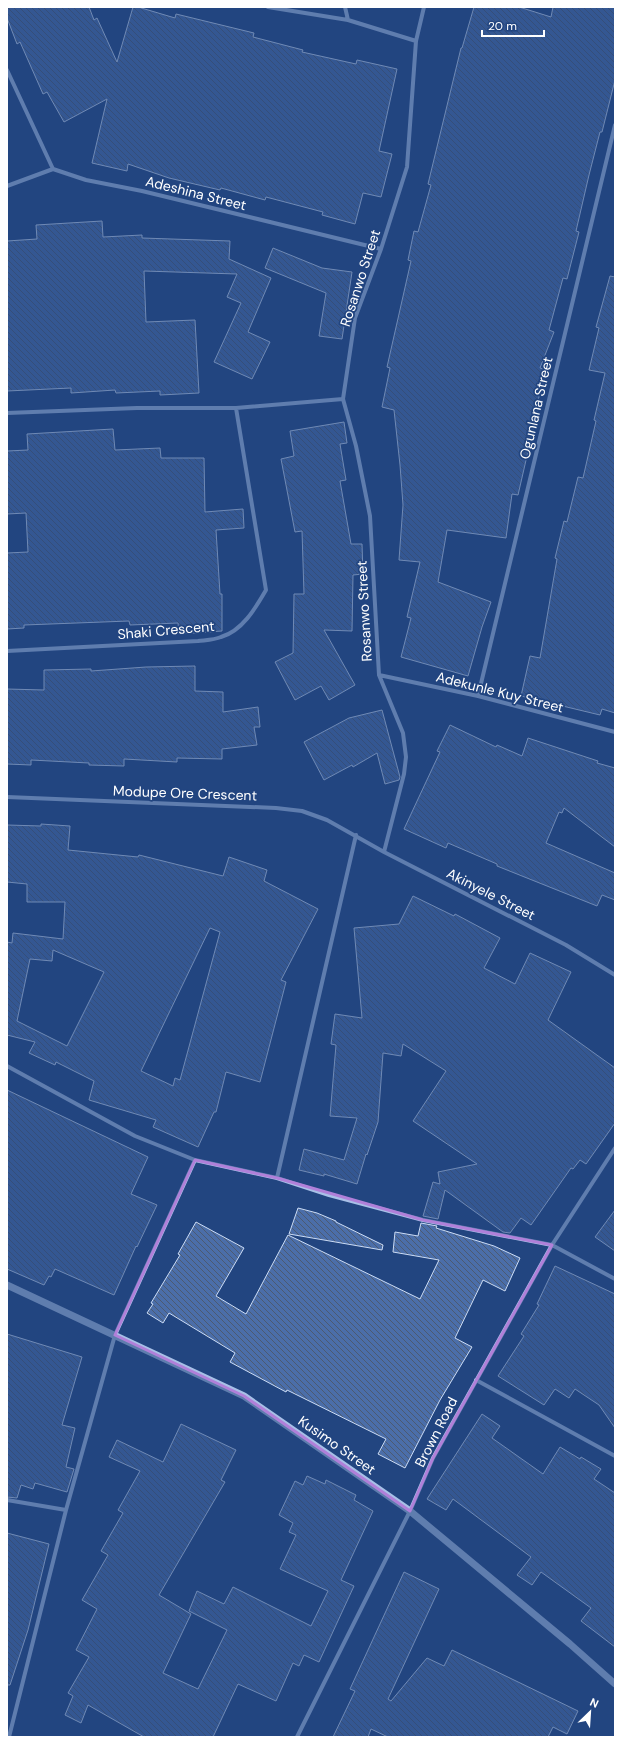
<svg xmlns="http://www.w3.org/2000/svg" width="622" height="1744" font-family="'DM Sans',sans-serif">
  <defs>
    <pattern id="building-back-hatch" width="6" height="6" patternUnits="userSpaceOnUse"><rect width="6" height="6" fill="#4b6ea9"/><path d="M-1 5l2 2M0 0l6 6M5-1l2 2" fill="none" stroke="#4c5a71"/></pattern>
  </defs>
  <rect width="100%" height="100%" fill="#224580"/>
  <!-- building -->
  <path fill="url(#building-back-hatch)" stroke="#ccdcf5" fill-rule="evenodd" d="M7,7H89L94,20L97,18L117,62L133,7H138L175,18L176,14L254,33L253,37L303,50L302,52L356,64L357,60L397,69L379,151L392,154L381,197L363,193L355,224L322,215L323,212L266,197L265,200L221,188L220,190L169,178L128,164L127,171L92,163L107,99L64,122L47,92L43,94L20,42L17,44L7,18Z
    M474,7H519L551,17L553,7H615V80L602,132H600L589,175L576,231L579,232L567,279L563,278L549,330L554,332L540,368L547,370L536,407L538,408L518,495L512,494L506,538L447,530L438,582L491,602L482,627L468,676L401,657L411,618L407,617L420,562L399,560L403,505L400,465L394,410L382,407L390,368L387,367L411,261L408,260L414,231L418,232L431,185L428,184L461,48H462Z
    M102,221L103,237L142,235V238L230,241L229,259L271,278L248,332L270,342L252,379L214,362L241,303L227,297L237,274L144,271L146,322L195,320L199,393L160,395V391L116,393L115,390L71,393V388L7,391V241L37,239L36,225Z
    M273,248L322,268L352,272L342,339L319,336L326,293L265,268Z
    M610,276L615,277V713L602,709L600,715L521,696L530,656L540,658L557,559L555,558L564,521L567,522L578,477L583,478L596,421L594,420L605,373L589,370L599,328L596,327Z
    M344,422L347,443L340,444L346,480L340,481L351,544H362L363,574L353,575L352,631L324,630L355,685L329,700L321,686L295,700L275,662L293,653L294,594H304L302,531L295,532L281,459L294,456L290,431Z
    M113,429L115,450L160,448L161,458H204L205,512L243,509L244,528L216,530L220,594H222V631L179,634L178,623L130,625L129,621L24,625V628L7,629V553L28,552L26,513L7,514V451L28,450L27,434Z
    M195,666V691L223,692V712L258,707L260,727H254L257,745L222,749V759L177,758V762L124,759V766L89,765V763L31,760V765L7,764V689L44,690V670L91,669V671L146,667Z
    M382,710L400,777L399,780L385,784L377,753L353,767L352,765L324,780L304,742L349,718Z
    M450,725L496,747L497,745L522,756L528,738L598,761L597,763L615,768V847L564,808L562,813L559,812L546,843L615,873V900L602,895L597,906L497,866V864L448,843L446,848L404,829L440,752L437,751Z
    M41,824L70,826L68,850L138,857L139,855L223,876L229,857L267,870L264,881L318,909L281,980L286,982L260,1082L226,1072L216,1112H214L198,1147L153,1127L156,1120L89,1100L94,1081L56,1062L55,1065L29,1053L35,1042L7,1035V942L12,943L13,933L63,939L65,902H27V884L7,882V825L41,826ZM210,928L220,932L180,1080L175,1078L173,1086L141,1071ZM53,950L104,972L67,1046L17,1021L30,959L52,961Z
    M413,896L454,916L455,914L500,938L484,968L515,984L530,953L571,972L548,1020L615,1068V1123L586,1164L580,1160L573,1169L571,1168L531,1225L521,1218L510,1233L503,1232L445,1190L438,1219L423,1216L433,1182L440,1184L438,1172L477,1164L413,1121L446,1071L403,1044L401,1056L383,1053L378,1122L367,1155L366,1154L357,1184L324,1174V1176L299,1170L304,1149L344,1160L357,1118L330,1116L336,1045L331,1044L335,1014L362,1018L354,928L399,924Z
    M7,1090L148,1157L131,1194L157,1205L137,1247L136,1246L114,1295L55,1269L51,1277L49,1276L44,1285L7,1269Z
    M298,1208L317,1213L336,1221V1222L383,1245L382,1250L289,1234Z
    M615,1210V1251L595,1237Z
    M196,1222L244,1248L216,1296L246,1314L288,1235L420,1299L439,1260L393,1252L395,1232L418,1236L421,1223L437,1226L436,1228L494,1246L520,1258L505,1291L483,1280L455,1338L472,1347L440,1400L405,1468L378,1454L386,1439L287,1390L286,1392L230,1362L235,1353L169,1313L163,1323L147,1313L153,1304L151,1303L180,1255L178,1254Z
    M555,1266L615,1294V1428L599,1405L575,1389L569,1398L555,1389L544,1405L498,1376L524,1336L521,1334L539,1305L537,1304Z
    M7,1334L82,1357L62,1425L75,1428L66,1467L74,1469L67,1492L35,1483L33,1489L21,1485L17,1498L7,1497Z
    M482,1414L500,1426L492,1438L543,1474L560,1447L580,1459L581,1457L601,1469L594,1479L615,1493V1647L581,1621L591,1608L541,1572L532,1585L517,1575L531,1557L453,1499L446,1510L427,1499Z
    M181,1424L236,1450L221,1480L225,1482L159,1595L191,1614L163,1673L198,1689L227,1630L189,1611L197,1591L224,1604L233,1587L311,1626L328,1591L280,1569L296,1535L289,1532L293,1523L279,1515L295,1481L303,1485L307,1476L325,1484L326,1480L356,1495L354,1500L373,1511L341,1580L354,1586L319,1662L304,1655L299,1666L293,1663L276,1701L238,1684L213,1737H144L88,1705L81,1723L65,1715L73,1696L68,1693L89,1657L76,1650L97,1609L82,1600L108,1555L101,1551L123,1513L118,1510L140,1471L109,1457L117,1440L163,1462Z
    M7,1533L49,1544L28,1630L10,1685H7Z
    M404,1572L439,1589L388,1699L391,1701L427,1658L444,1666L452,1650L578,1711L567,1734L553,1727L548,1737H388L371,1729L368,1737H333L355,1691L350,1689Z"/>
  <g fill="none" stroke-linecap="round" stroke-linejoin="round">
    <!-- minor -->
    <path stroke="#a8c0e7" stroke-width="4" d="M268,7L348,20L416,41
      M345,7L348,20
      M7,70L53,169
      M7,186L53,169L86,180L142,191L381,249
      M7,413L137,408H236L343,399
      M7,651L198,641C206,640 214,640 221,637C242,631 255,609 266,590L236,408
      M379,675L478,696L615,732
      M478,696L615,125
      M7,797L276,808L302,811L327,820L384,852L566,945L615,975
      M384,852L404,774L406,757L403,733L379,675L370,516L356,446L343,399L355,318L381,249L407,167L416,41L424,7
      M7,1066L135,1136L195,1160L277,1178L329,1195L423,1220L552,1245L615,1279
      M277,1178L356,835
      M476,1380L615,1456
      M7,1500L66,1510
      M9,1737L66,1510L115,1335L195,1160
      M297,1737L410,1511L433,1458L552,1245L615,1148"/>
    <!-- tertiary -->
    <path stroke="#a8c0e7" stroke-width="7" d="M7,1285L244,1396L410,1511L570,1644L615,1684"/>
  </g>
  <!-- marked area -->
  <path d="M0 0H622V1744H0ZM195,1160L277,1178L423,1220L552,1245L433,1458L410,1511L244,1396L115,1335Z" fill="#224580" fill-opacity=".55" fill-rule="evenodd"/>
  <path fill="none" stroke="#b080d9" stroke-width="3" stroke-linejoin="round" d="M195,1160L277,1178L423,1220L552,1245L433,1458L410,1511L244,1396L115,1335Z"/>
  <g text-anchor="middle" stroke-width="3.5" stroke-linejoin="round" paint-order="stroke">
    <!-- street labels -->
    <g font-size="14" fill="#fff" stroke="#224580">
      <text transform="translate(196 193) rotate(14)" y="5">Adeshina Street</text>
      <text transform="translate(360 278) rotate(-72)" y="5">Rosanwo Street</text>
      <text transform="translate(536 408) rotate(-77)" y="5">Ogunlana Street</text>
      <text transform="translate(364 611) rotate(-93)" y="5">Rosanwo Street</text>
      <text transform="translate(166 630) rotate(-5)" y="5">Shaki Crescent</text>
      <text transform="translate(500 692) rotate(14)" y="5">Adekunle Kuy Street</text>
      <text transform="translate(185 793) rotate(2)" y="5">Modupe Ore Crescent</text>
      <text transform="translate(491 894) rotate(27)" y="5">Akinyele Street</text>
      <text transform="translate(436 1432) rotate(-63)" y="5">Brown Road</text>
      <text transform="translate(337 1445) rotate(35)" y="5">Kusimo Street</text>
    </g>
  </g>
  <!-- border -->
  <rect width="622" height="1744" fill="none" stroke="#ffffff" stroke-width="16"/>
  <!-- north arrow -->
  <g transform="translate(590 1712) rotate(25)" stroke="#224580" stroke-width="3" paint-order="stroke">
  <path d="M0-3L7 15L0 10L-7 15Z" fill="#ffffff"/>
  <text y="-6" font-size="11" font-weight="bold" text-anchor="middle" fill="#ffffff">N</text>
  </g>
  <!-- scale -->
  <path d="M482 30v6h62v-6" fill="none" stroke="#ffffff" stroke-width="2"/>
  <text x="488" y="30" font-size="12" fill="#ffffff" stroke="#224580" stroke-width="3" paint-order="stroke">20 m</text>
</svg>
